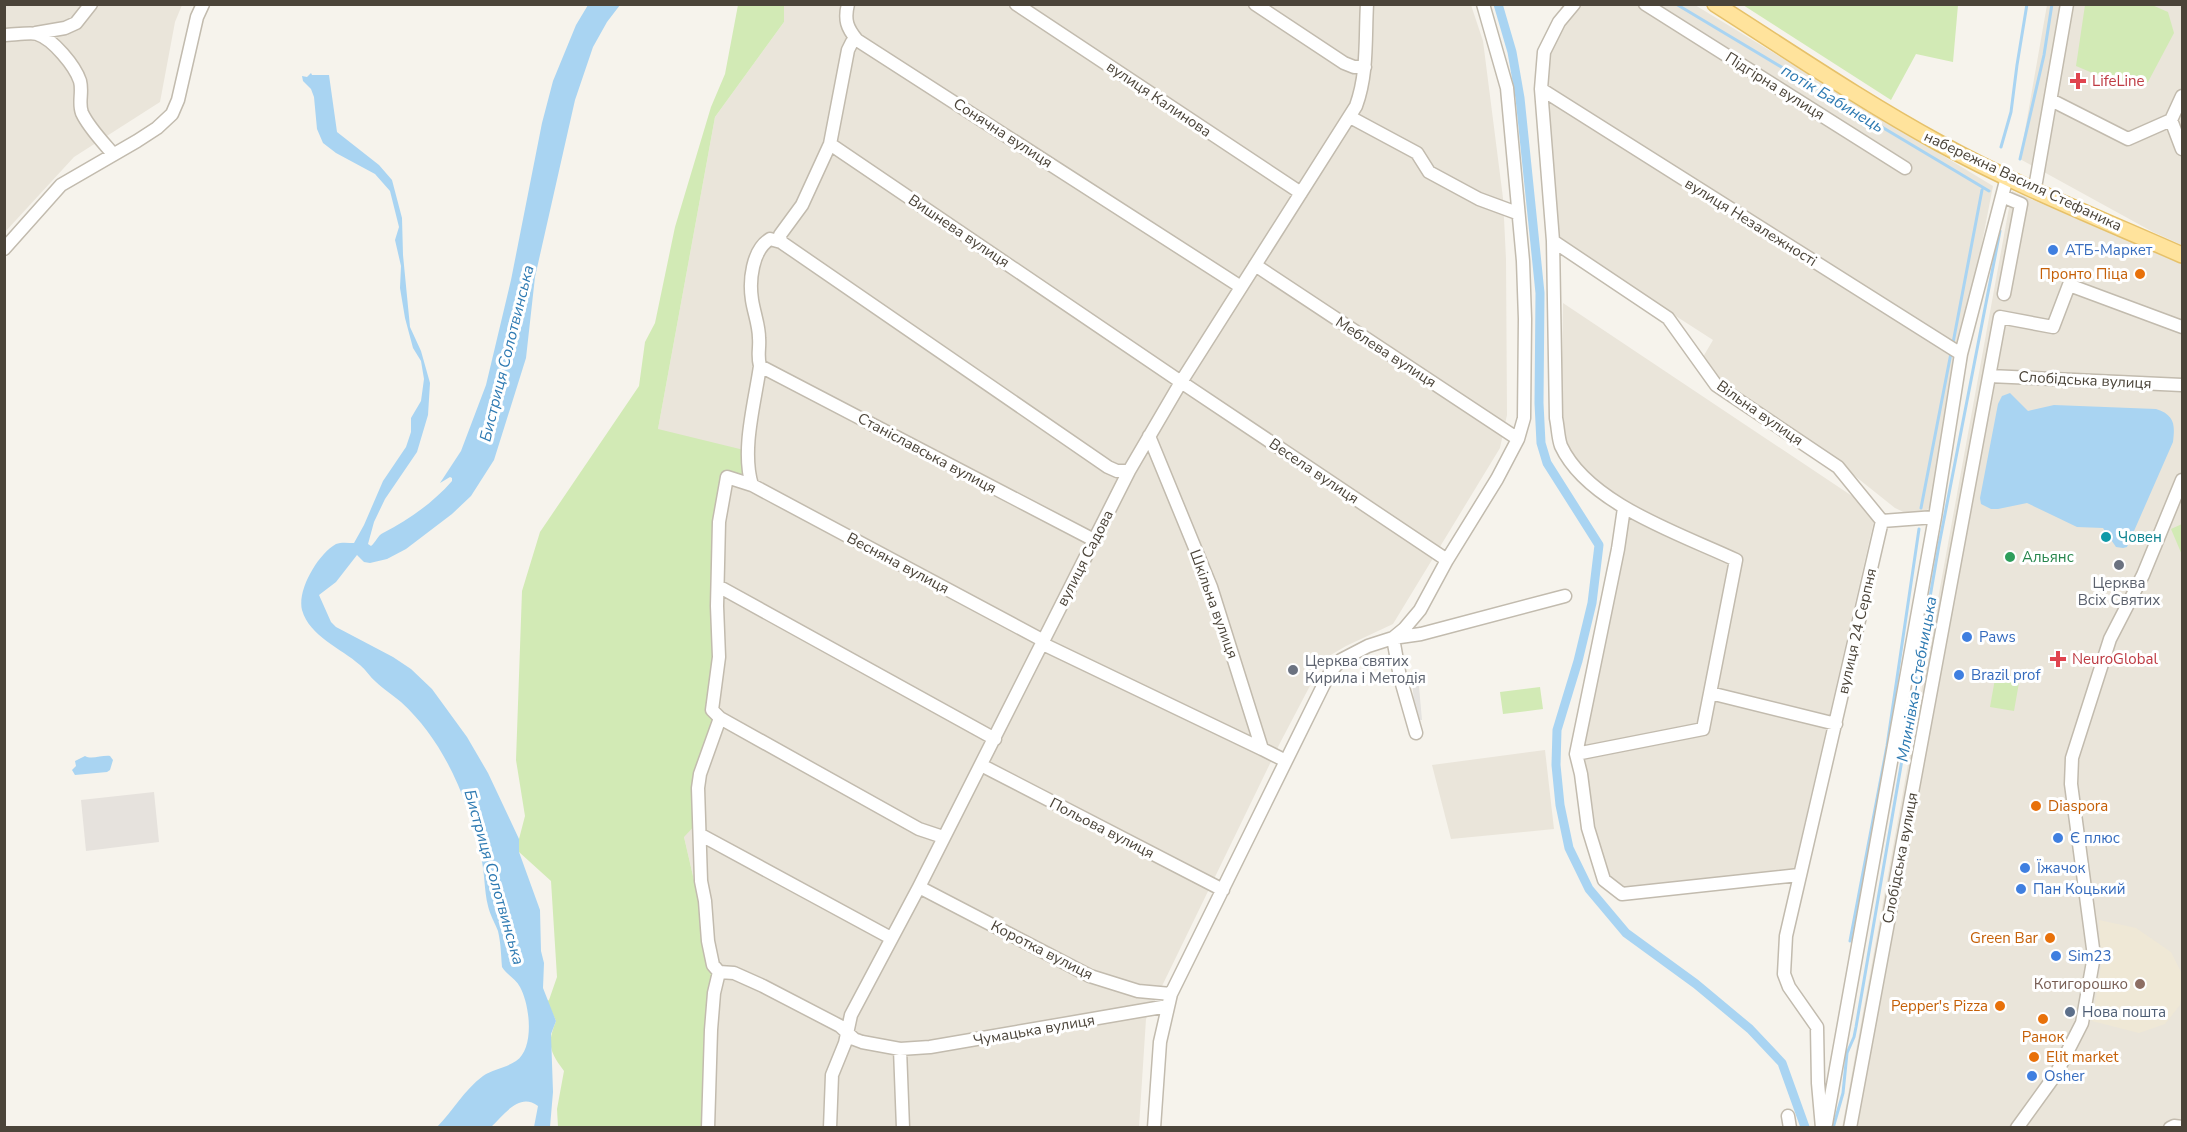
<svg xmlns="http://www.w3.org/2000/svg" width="2187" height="1132" font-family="'Nunito Sans',sans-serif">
  <rect width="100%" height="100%" fill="#f6f3ec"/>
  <!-- residential -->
  <path fill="#eae5da" d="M5,5H182L175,22L160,102L74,157L5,232Z
    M784,5H1471L1483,41L1503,198L1506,259L1507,415L1500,448L1393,624L1346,646L1324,659L1280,743L1146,1019L1139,1127H708V941L684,837L658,429L715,117L784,22Z
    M1577,5H1695L1993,186L1931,506L1923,514L1912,516L1895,508L1826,453L1720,382L1703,357L1713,340L1559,241L1544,80L1550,48Z
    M2047,5H2182V245L2153,232L2020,159Z
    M2012,191L2182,264V1123L2165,1128H1842Z
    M1563,303L1876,512L1794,869L1622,891L1602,869L1578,749L1629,505L1600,489L1565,447L1561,421Z
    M1545,750L1554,829L1451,839L1432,765Z"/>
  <!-- industrial -->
  <path fill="#e6e2dd" d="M154,792L159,842L86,851L81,800Z"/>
  <!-- education -->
  <path fill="#efe8d6" d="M2099,920L2136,928L2171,952L2182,974V994L2180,1005L2165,1024L2139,1033L2092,1021L2101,966Z"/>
  <!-- green -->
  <path fill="#d2eab5" d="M738,5H784V22L715,117L658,429L748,451L752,485L727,477L712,710L720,718L700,774L698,822L684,837L708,941L719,972L708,1127H558L557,1109L564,1071C549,1051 547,1044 556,1021L547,1001L549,1000L557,977L551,881L519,852V839L525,816L516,760L522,591L540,532L639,386L645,342L655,323L675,227L711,107L725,74Z
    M1743,5H1958L1953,62L1916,54L1891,100Z
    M2085,5H2152L2168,12L2174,33L2148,82L2128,88L2076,66Z
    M2182,524V555L2171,529Z
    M1996,673L2020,677L2014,711L1990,707Z
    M1540,687L1543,709L1503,714L1500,692Z"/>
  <!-- parking -->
  <path fill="#e5e3e0" d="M1412,676H1418L1422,720H1415Z"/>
  <!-- water -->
  <path fill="#a9d4f2" d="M588,5H620L607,22L593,47L575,100L535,277L526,358L494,460L471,496L452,514L406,549L387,559L370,563L364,562L357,555L336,582L319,595L331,622L336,627L393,657L411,669L432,689L467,737L488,773L519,839V852L540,910L541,951L544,963L543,988L556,1021L551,1034L553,1092L550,1127H534L538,1106C519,1092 504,1115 491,1127H437C453,1111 464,1090 483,1076C493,1069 506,1068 516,1061C535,1048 530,1005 520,987C516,979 507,975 502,967C501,955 501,944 498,931C495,923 490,915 488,906C484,890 485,873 481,857C468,800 445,742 401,702C393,695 383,689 376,682C370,677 366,670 360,665C341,648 310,637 302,610C297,590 318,554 336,544C341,542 348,543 354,543L364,525L383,481L406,447L411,432V418L421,401L424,379L421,361L413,348L405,318L400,288L401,266L395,240L399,227L390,191L375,174L336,153L323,143L317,129L314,97L311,89L303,81L302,76L307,77L311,73L312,75H329L337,132L379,165L392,180L402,218L403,255L410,327L421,351L430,383L428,415L417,452L385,499L374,522L368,544L371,546C376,542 378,535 383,533C408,520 433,503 452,481V478L450,477L440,483L461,451L486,385L511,280L542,123L553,81L576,25Z
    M2010,393L2028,411L2054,405L2156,409C2175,415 2175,425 2173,442L2127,547L2123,548L2116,547L2103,528L2077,527L2027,503L1998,509H1991L1981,504L1980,498L1998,404L2002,396Z
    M85,756C91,760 102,755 110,756L113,760L110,770L107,772L75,775L72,770L76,766L75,761Z"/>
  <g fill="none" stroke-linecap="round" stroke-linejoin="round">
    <!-- stream -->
    <path stroke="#a9d4f2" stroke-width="3" d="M1676,4L1989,191
      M2001,147L2011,112L2017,65L2027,4
      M2020,159L2044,55L2052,4
      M1953,343L1982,190
      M1921,508L1951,353
      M1850,941L1887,746L1919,529
      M1833,1128L1843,1093L1847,1053L1854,1037L1856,1027L1939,545L2000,231"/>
    <!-- canal -->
    <path stroke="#a9d4f2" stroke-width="9" d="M1498,4L1512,52L1520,98L1540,293L1539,403L1541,443L1547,463L1599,545L1592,603L1578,661L1557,730L1556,765L1560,805L1569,848L1589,889L1626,933L1696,984L1750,1029L1782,1063L1805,1127"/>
    <!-- minor casing -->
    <g stroke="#c2bbae" stroke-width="15">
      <path id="minor" d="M848,4C844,20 847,28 857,40
        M1016,4L1301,193
        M1255,4L1344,63L1354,67H1365
        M1574,4L1559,22L1544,52L1541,89L1553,241L1556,418C1558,427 1558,438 1561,446C1588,504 1681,534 1736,560L1703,729L1576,754
        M1645,4L1905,168
        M36,33L65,28L76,23L91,4
        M4,35C12,35 31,32 37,34C53,39 75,66 80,81C83,92 78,103 82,113C89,128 103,142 113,154
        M1541,89L1961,354
        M2051,100L2128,139L2171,120L2182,96
        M1350,117L1417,153L1429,172L1479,199L1517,213
        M2171,120L2182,149
        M830,144L848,50L852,42L857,40L1241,287
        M2036,182L2067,4
        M2002,196L2021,204L2004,294
        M1553,241L1668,318L1716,385L1838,467L1882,521
        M781,242L780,235L802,205L830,144L1181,382L1447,560
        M4,249L61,185L137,141L157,128L172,114L178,100L197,17L203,4
        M1255,265L1518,439
        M760,366L1094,540
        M1989,376L2182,385
        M1149,436L1211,587L1262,749L1286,761
        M1129,471H1117L1108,467L781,242L770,239C752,250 749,281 752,300C754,313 759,325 759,338C760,348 757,355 760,366C755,402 741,450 752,485L727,477L719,522L717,606L719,657L712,710L720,718L700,774L698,788L701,881L705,901L708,941L713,965L719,972L734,973L763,986L840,1026L854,1039L862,1042L900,1049L930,1047L1168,1006
        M752,485L1044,641
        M1624,508L1618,549L1576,754L1581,774L1588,828L1604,880L1622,894L1799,875
        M718,586L995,739
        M1043,644L1262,749
        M1710,693L1836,724
        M720,718L919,829L943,837
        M1416,733L1400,677L1393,638L1421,634L1565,596
        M981,765L1223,890
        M701,835L891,938
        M919,887L1090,976L1138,991L1171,994
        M900,1049L903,1128
        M1788,1116L1790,1128
        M1826,1124L1935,517
        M708,1128L711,1030L714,993L719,972
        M830,1128L832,1075L845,1043L851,1015L919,887L1129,471L1181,382L1356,106C1368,73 1365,39 1367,4
        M1154,1128L1160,1042L1171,994L1323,686L1331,671L1341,660L1368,646L1393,638L1404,629L1420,610L1447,560L1497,479L1518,439L1524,418L1525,319L1523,261L1507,88L1483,4
        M1822,1128L1818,1083L1817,1027L1789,987L1784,974L1786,936L1882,521L1935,517L1961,354L2007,177
        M1850,1128L2000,317L2053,327L2069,285L2182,327
        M2017,1128L2056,1074L2082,1023L2094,956L2071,784L2072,758L2110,639L2143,575L2182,480
        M2170,1128L2174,1126L2182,1127"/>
    </g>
    <!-- major casing -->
    <g stroke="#e6c16a" stroke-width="18">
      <path id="major" d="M1715,4C1789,51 1862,101 1939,143C2017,186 2101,219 2182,255"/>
    </g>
    <!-- minor -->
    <use href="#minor" stroke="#fff" stroke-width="12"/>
    <!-- major -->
    <use href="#major" stroke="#ffe39c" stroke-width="15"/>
  </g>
  <!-- markers -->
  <g fill="#e0444e" stroke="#fff" stroke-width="2">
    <path d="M2075 72h6v6h6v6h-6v6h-6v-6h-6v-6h6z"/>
    <path d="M2055 650h6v6h6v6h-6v6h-6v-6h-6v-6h6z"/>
  </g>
  <g fill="#3f7fe0" stroke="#fff" stroke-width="2">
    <circle cx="2053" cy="250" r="6"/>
    <circle cx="1967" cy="637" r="6"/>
    <circle cx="1959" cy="675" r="6"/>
    <circle cx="2058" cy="838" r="6"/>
    <circle cx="2025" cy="868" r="6"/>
    <circle cx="2021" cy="889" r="6"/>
    <circle cx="2056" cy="956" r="6"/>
    <circle cx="2032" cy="1076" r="6"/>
  </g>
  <g fill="#e8710a" stroke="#fff" stroke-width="2">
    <circle cx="2140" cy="274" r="6"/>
    <circle cx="2036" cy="806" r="6"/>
    <circle cx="2050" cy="938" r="6"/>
    <circle cx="2000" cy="1006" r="6"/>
    <circle cx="2043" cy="1019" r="6"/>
    <circle cx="2034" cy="1057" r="6"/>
  </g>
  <circle fill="#0f9aa8" stroke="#fff" stroke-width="2" cx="2106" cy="537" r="6"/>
  <circle fill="#2e9e5b" stroke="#fff" stroke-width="2" cx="2010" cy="557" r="6"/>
  <g fill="#6b7280" stroke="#fff" stroke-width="2">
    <circle cx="2119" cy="565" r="6"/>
    <circle cx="1293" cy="670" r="6"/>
  </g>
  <circle fill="#8d6e63" stroke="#fff" stroke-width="2" cx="2140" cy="984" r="6"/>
  <circle fill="#5c6f8a" stroke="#fff" stroke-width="2" cx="2070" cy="1012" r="6"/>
  <g text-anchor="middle" stroke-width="6" stroke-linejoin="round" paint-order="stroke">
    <!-- health labels -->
    <g font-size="15" fill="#be3a42" stroke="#fff" text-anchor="start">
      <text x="2092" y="86">LifeLine</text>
      <text x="2072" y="664">NeuroGlobal</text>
    </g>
    <!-- street labels -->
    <g font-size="15" fill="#4b4439" stroke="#fff">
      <text transform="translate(1775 86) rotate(32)" y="5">Підгірна вулиця</text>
      <text transform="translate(1159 99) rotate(34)" y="5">вулиця Калинова</text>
      <text transform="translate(1003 133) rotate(33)" y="5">Сонячна вулиця</text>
      <text transform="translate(2023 181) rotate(25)" y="5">набережна Василя Стефаника</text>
      <text transform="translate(1751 222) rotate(32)" y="5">вулиця Незалежності</text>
      <text transform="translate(959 231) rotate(34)" y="5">Вишнева вулиця</text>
      <text transform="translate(1386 352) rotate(33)" y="5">Меблева вулиця</text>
      <text transform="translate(2085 380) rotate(3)" y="5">Слобідська вулиця</text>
      <text transform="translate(1760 413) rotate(35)" y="5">Вільна вулиця</text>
      <text transform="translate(927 453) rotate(28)" y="5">Станіславська вулиця</text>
      <text transform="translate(1314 471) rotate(34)" y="5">Весела вулиця</text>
      <text transform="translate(1085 558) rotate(-63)" y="5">вулиця Садова</text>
      <text transform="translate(898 563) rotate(28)" y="5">Весняна вулиця</text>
      <text transform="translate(1214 604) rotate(70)" y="5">Шкільна вулиця</text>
      <text transform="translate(1857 631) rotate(-77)" y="5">вулиця 24 Серпня</text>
      <text transform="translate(1102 828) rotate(27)" y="5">Польова вулиця</text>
      <text transform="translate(1900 858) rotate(-79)" y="5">Слобідська вулиця</text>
      <text transform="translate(1042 950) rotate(27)" y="5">Коротка вулиця</text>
      <text transform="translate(1034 1030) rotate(-10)" y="5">Чумацька вулиця</text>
    </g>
    <!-- shop labels -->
    <g font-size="15" fill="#366cbe" stroke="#fff" text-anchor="start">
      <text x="2065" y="255">АТБ-Маркет</text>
      <text x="1979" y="642">Paws</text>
      <text x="1971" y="680">Brazil prof</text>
      <text x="2070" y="843">Є плюс</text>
      <text x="2037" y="873">Їжачок</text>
      <text x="2033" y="894">Пан Коцький</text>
      <text x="2068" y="961">Sim23</text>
      <text x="2044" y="1081">Osher</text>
    </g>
    <!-- food labels -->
    <g font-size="15" fill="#c56008" stroke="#fff" text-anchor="end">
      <text x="2128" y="279">Пронто Піца</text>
      <text x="2048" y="811" text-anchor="start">Diaspora</text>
      <text x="2038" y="943">Green Bar</text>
      <text x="1988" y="1011">Pepper's Pizza</text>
      <text x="2043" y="1042" text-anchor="middle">Ранок</text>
      <text x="2046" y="1062" text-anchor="start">Elit market</text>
    </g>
    <!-- culture labels -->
    <g font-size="15" fill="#0d838f" stroke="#fff" text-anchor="start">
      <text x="2118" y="542">Човен</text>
    </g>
    <!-- leisure labels -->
    <g font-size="15" fill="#27864d" stroke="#fff" text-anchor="start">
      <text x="2022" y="562">Альянс</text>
    </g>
    <!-- worship labels -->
    <g font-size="15" fill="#5b616d" stroke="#fff">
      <text x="2119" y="588">Церква<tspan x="2119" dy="17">Всіх Святих</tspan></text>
      <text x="1305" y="666" text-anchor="start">Церква святих<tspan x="1305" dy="17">Кирила і Методія</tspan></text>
    </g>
    <!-- education labels -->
    <g font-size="15" fill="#785e54" stroke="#fff" text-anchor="end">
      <text x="2128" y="989">Котигорошко</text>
    </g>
    <!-- service labels -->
    <g font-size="15" fill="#4e5e75" stroke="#fff" text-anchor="start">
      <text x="2082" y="1017">Нова пошта</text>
    </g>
    <!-- water labels -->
    <g font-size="16" font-style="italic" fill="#2e7ab2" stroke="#fff">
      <text transform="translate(1833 98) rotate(31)" y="6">потік Бабинець</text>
      <text transform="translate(506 353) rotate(-76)" y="6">Бистриця Солотвинська</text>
      <text transform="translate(1916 679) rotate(-80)" y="6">Млинівка-Стебницька</text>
      <text transform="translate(495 877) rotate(74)" y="6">Бистриця Солотвинська</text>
    </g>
  </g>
  <!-- border -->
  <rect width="2187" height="1132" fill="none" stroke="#4b4439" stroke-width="12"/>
</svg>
